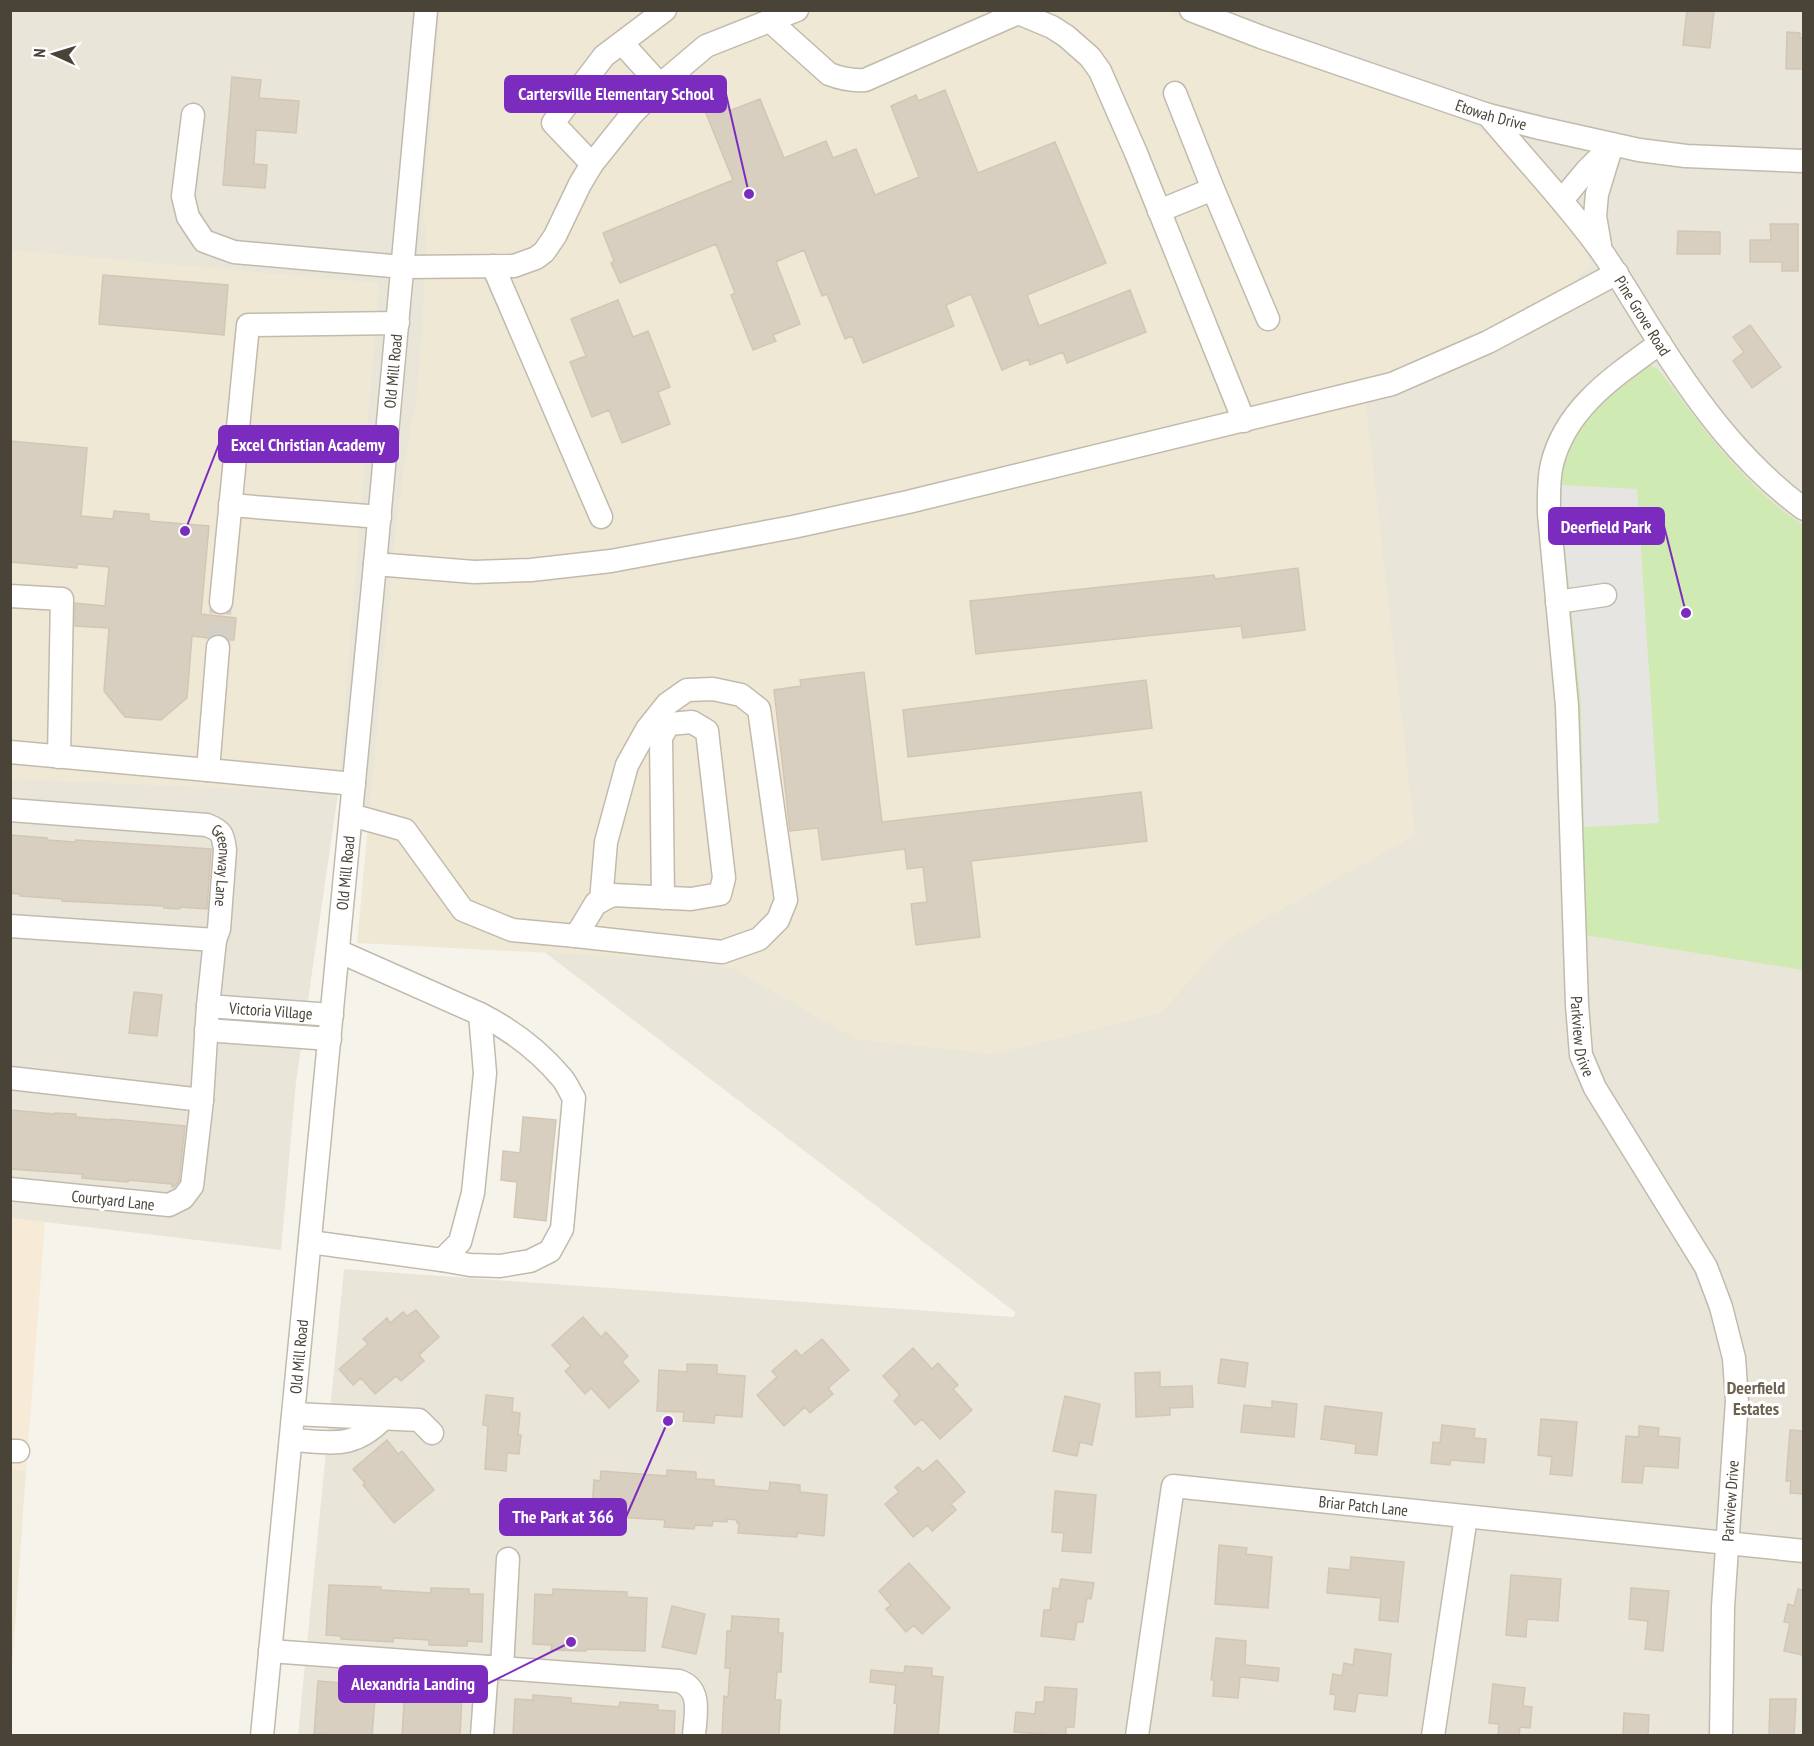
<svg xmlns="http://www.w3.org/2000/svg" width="1814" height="1746" font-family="'PT Sans Narrow',sans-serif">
  <rect width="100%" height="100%" fill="#f6f3eb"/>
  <!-- residential -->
  <path fill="#eae5d9" d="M11,11H1803V1735H298L344,1269L1014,1317L1015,1312L338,794L296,1082L281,1250L11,1218Z"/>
  <!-- commercial -->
  <path fill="#f7ead6" d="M10,1218L45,1222L26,1471L11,1470Z"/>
  <!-- education -->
  <path fill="#efe8d5" d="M440,11H1166L1210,30L1278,52L1411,98L1455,116L1498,140L1574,227L1591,264L1571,286L1480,333L1425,358L1386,374L1363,380L1415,835L1225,941L1161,1013L992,1054L855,1039L734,969L686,960L357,943L397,518L410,429L416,404L422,334L426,234L423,215Z
    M11,250L379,283L338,793L11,779Z
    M11,1470L26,1471L11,1682L10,1470Z"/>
  <!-- green -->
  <path fill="#d0eab3" d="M1650,365L1658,369C1701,425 1743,486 1803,525V970L1584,935L1559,506L1560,485L1565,461L1577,433L1593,410Z"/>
  <!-- parking -->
  <path fill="#e7e5e2" d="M1562,485L1637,489L1659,823L1584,827L1581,704L1561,507Z"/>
  <!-- building -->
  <path fill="#d8cfc0" stroke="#d3c7b3" stroke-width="1.5" d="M1687,10H1714L1710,48L1683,45Z
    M1787,32L1800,33V38H1803V69H1786Z
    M232,77L261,80L259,98L299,101L296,133L256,130L254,164L267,165L265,188L223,185Z
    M945,90L978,173L1055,142L1106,263L1027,295L1039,326L1130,290L1146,332L1067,363L1063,352L1030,365L1028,359L1002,370L971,294L946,305L954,326L863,363L852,336L845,339L827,294L822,296L804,250L776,262L800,324L773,335L776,341L753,350L731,295L735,293L716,244L620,283L611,263L614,261L603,233L733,180L705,111L726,102L729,111L760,99L784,158L826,141L833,158L856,149L875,195L919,177L891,106L916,95L918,101Z
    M1770,224H1798V271H1782V262H1750V240H1771Z
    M1678,231L1720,232V254H1677Z
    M103,275L228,285L224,335L99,324Z
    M618,300L633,337L648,331L670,387L658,392L670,424L622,443L609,410L592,417L570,362L586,356L571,319Z
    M1750,325L1781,367L1752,388L1733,361L1744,352L1733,337Z
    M10,441L87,448L81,516L113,519L114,511L149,514V521L209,526L201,614L236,618L234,640H229L225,636L219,634L213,635L208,638L192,636L187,698L161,720L125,717L104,691L109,628L75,626V603L105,606L109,567L77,564V568L10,562Z
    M1298,568L1305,630L1243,638L1241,626L976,654L970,601L1214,575L1215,579Z
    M864,672L882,822L1141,792L1147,841L971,861L980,937L916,945L911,904L927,902L923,867L907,869L905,849L822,860L818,828L790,831L774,690L801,686L800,680Z
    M1146,680L1152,728L908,757L903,710Z
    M10,835L47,838V840L75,842L76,840L211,849L207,909L180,907V909L164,908V906L62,901V899L20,896V894L10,893Z
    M134,992L162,995L157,1036L129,1033Z
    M10,1110L55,1114V1113L76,1114V1117L112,1120V1119L185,1126L179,1181L174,1187H172V1184L128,1180V1182L82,1178V1174L10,1169Z
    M523,1117L556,1120L546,1221L514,1217L517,1182L501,1180L503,1151L520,1153Z
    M416,1310L439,1337L419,1355L424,1361L401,1381L396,1376L375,1394L361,1378L353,1385L339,1369L368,1344L363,1339L387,1318L390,1323L403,1312L407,1316Z
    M583,1317L601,1337L606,1332L628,1356L622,1362L639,1381L609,1408L591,1388L585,1394L565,1371L571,1366L552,1345Z
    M822,1339L849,1370L828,1388L833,1394L810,1413L805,1407L784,1426L757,1395L777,1377L772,1371L796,1350L801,1356Z
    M913,1348L932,1369L938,1363L958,1385L953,1389L972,1410L940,1439L922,1419L915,1425L894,1401L900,1395L883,1376Z
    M1221,1359L1248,1363L1245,1387L1218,1383Z
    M687,1364L717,1365V1374L745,1376L742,1417L715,1415L714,1423L683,1421L684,1412L657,1411L659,1370L687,1372Z
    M1160,1372V1387L1192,1386L1193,1407L1170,1408V1415L1136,1417L1135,1373Z
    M486,1395L513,1398L512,1412L520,1413L518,1435H521L519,1454L507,1453L506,1471L485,1469L488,1426L483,1425Z
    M1065,1396L1100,1404L1092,1445L1080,1442L1077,1456L1053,1451Z
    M1272,1401L1297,1404L1294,1437L1241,1432L1244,1405L1272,1408Z
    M1325,1406L1382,1413L1377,1455L1355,1453L1356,1444L1321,1439Z
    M1541,1419L1577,1422L1572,1476L1550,1474L1552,1457L1538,1455Z
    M1442,1425L1475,1429L1474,1438L1486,1439L1484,1463L1451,1460L1450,1465L1431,1463L1433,1442L1440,1443Z
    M1639,1426L1659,1428L1658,1436L1680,1438L1678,1468L1644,1466L1642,1483L1622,1482L1626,1436L1639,1437Z
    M1790,1430L1803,1431V1494L1790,1493L1791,1481H1786Z
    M387,1440L398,1454L402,1451L434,1490L394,1523L363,1485L365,1483L353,1469Z
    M937,1460L965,1492L951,1504L956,1510L932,1531L928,1525L913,1537L885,1504L899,1492L895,1487L918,1467L923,1472Z
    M667,1470L696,1472V1479L714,1480V1486L769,1491L770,1482L800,1485V1492L827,1495L824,1536L797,1533V1537L738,1533L739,1523H737V1520L727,1519V1522L713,1521L712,1526L695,1525L694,1529L664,1527L665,1520L598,1516V1508H592L594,1480L600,1481L601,1471L667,1476Z
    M1055,1491L1096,1495L1091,1553L1062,1551L1064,1533L1052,1532Z
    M1219,1545L1247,1548L1246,1554L1272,1557L1268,1608L1215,1604Z
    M1351,1557L1404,1562L1398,1622L1379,1620L1381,1598L1327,1593L1329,1568L1350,1570Z
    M909,1563L950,1608L922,1634L914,1625L906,1632L886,1609L891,1605L879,1591Z
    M1511,1575L1561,1579L1558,1621L1527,1619L1526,1637L1506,1635Z
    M1061,1579L1094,1583L1091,1599L1087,1598L1083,1622H1077L1074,1640L1041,1636L1044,1610H1050L1053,1588L1059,1589Z
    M329,1585L381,1587V1590L431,1593V1588L469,1589V1594H483L482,1642L467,1641V1646L429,1645V1640L393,1638V1642L341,1639V1636L326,1635Z
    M1631,1588L1669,1591L1663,1651L1645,1649L1648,1621L1629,1619Z
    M553,1589L627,1592V1597L647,1598L645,1651L587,1649L586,1651L551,1650L552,1645L533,1644L535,1594L553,1595Z
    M1798,1589L1803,1590V1655L1784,1651L1790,1623L1784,1622L1788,1604L1794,1606Z
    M672,1606L705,1614L696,1654L662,1647Z
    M732,1616L779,1619L778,1633H783L781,1672H777L775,1700H781L779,1736L722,1735L724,1696L728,1697L730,1668H725L727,1631H731Z
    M1216,1638L1246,1641L1245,1665L1279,1668L1278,1681L1240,1677L1238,1698L1213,1696L1214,1680H1211Z
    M1355,1649L1391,1654L1387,1696L1358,1693L1355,1712L1334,1709L1336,1695L1330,1694L1333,1674L1342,1676L1344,1663L1353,1665Z
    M905,1666L932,1668V1676L943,1677L938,1736H894L897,1704L894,1703L896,1685L870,1682L871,1670L904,1673Z
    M318,1681L376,1686L372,1736L314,1734Z
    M1493,1684L1525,1688L1523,1706L1532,1707L1530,1728L1520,1727L1519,1736H1498L1499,1724L1489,1723Z
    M1045,1687L1077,1689L1074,1727H1066V1736H1043L1044,1734L1014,1732L1016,1712L1035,1714L1036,1702H1044Z
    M405,1688L452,1691V1695L462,1696L460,1736H402Z
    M533,1695L571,1698V1703L619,1707L620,1702L658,1705V1710L675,1711L674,1736H513L515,1699L533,1700Z
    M1770,1699H1796L1794,1736H1769Z
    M1624,1713L1649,1715L1648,1736H1623Z"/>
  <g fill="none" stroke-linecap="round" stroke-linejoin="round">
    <!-- minor-tunnel -->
    <path stroke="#d4d0c7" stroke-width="22" stroke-dasharray="22 11" stroke-linecap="butt" d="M218,647L221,602"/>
    <!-- minor casing -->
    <g stroke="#c2bbad" stroke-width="25">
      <g id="minor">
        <path d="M1011,10L1052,27L1066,36L1090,57L1100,71L1136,153L1244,421"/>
        <path id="s1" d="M1191,10L1261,37L1488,115L1540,128L1639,150L1686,156L1804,161"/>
        <path d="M770,21L829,74C842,79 852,81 865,80L1018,13"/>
        <path d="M622,43L660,85"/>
        <path d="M1175,93L1213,189"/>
        <path d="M193,115L183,196L188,217L204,241L234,252L403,267L514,266L536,258L544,252L555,236L580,184L592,164L632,114L660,85L706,46L797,10"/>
        <path id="s2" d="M1488,115C1526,161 1567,203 1602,252C1623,282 1641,314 1661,345C1700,406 1744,465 1804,509"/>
        <path d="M592,164L553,123L604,56L665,10"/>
        <path d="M1562,200L1587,170L1611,146"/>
        <path d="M1159,211L1213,189L1268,319"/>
        <path d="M1600,245L1595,216L1597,194L1612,145"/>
        <path d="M493,266L601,517"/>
        <path id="s3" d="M1660,343C1615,376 1566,407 1552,464C1548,480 1549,498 1549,514L1567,706L1577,1005L1581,1055L1595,1088L1706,1267L1721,1307L1734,1358L1737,1401L1723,1607L1721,1736"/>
        <path d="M230,505L380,517"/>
        <path d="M375,564L474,572L531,570L611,561L793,527L908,502L1392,384L1488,342L1617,273"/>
        <path d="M10,596L62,599L59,757"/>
        <path d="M221,602L248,325L398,323"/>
        <path d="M1557,602L1605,595"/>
        <path d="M218,647L208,770L354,784"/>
        <path d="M10,752L208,770"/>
        <path id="s4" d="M10,810L207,825C222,831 223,834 225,850L219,929L215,940L208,1006L202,1100L192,1186L183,1198L169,1205L10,1189"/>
        <path d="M351,815L405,830L463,910L512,930L576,936L596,903L613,895L691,899L720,894L724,878L707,731L692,722L669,724L661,737L663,898"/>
        <path d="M10,926L215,940"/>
        <path d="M576,936L722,952L759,939L778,920L786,900L759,709L741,695L713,689L687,690L667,704L647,729L627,765L606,842L601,901"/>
        <path id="s5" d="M208,1006L332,1015"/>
        <path d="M206,1030L330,1039"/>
        <path d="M10,1078L202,1100"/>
        <path d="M310,1242L442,1260L460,1242L473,1193L485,1073L480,1014L338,951"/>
        <path d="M442,1260L470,1265L500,1266L530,1261L550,1251L562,1229L574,1098C570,1092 567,1084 562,1078C540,1052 510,1029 480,1014"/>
        <path d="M294,1414L419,1420L432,1433"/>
        <path d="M291,1440C332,1442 352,1450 383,1419"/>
        <path d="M10,1451H18"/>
        <path d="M270,1651L679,1681C703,1689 695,1716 694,1736"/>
        <path d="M502,1668L508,1559"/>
        <path id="s6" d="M262,1736L375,564L426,10"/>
        <path d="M482,1736L487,1667"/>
        <path id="s7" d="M1137,1736L1173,1486L1804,1551"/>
        <path d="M1433,1736L1466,1517"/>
      </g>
    </g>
    <!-- minor -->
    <use href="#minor" stroke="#fff" stroke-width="22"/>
  </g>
  <g text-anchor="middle" stroke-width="6" stroke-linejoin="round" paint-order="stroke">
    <!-- street labels -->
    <g font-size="16" fill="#4a4438" stroke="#fff">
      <text dy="6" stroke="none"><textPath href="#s1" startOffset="318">Etowah Drive</textPath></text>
      <text dy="6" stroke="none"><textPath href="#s2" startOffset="254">Pine Grove Road</textPath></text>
      <text dy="6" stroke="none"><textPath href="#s6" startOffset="1371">Old Mill Road</textPath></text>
      <text dy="6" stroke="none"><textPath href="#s4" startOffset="246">Greenway Lane</textPath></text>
      <text dy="6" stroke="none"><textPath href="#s6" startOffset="867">Old Mill Road</textPath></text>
      <text dy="6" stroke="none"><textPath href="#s5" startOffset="63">Victoria Village</textPath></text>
      <text dy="6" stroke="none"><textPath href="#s3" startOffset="740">Parkview Drive</textPath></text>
      <text transform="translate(113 1200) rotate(6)" y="6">Courtyard Lane</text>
      <text dy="6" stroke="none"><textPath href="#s6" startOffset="381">Old Mill Road</textPath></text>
      <text transform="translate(1730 1501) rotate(-86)" y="6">Parkview Drive</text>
      <text dy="6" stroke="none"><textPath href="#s7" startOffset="444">Briar Patch Lane</textPath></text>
    </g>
    <!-- neighbourhood labels -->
    <g font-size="18" font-weight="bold" fill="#6d624f" stroke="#fff">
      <text x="1756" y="1394">Deerfield<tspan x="1756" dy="21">Estates</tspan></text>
    </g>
  </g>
  <!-- callouts -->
  <path fill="none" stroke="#7b2cbf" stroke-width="2" d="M749 194L726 94M185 531L219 444M1686 613L1664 526M668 1421L626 1517M571 1642L487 1684"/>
  <g fill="#7b2cbf" stroke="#fff" stroke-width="2">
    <circle cx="749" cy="194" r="6"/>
    <circle cx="185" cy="531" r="6"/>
    <circle cx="1686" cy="613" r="6"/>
    <circle cx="668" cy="1421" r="6"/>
    <circle cx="571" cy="1642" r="6"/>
  </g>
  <g fill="#7b2cbf" stroke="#7b2cbf" stroke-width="2">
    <rect x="505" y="76" width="221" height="36" rx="6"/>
    <rect x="219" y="426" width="179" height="36" rx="6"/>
    <rect x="1549" y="508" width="115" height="36" rx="6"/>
    <rect x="500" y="1499" width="126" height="36" rx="6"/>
    <rect x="339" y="1666" width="148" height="36" rx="6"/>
  </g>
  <g font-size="18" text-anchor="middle" font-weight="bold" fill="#fff">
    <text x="616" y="100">Cartersville Elementary School</text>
    <text x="308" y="451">Excel Christian Academy</text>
    <text x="1606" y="533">Deerfield Park</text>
    <text x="563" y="1523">The Park at 366</text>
    <text x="413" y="1690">Alexandria Landing</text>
  </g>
  <!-- border -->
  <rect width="1814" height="1746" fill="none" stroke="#4a4438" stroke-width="24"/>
  <!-- north arrow -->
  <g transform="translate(54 54) rotate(274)" stroke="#ffffff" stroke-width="4.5" paint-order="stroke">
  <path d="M0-4.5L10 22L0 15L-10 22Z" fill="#4a4438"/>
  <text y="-9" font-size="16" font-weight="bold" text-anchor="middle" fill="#4a4438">N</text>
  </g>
</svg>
